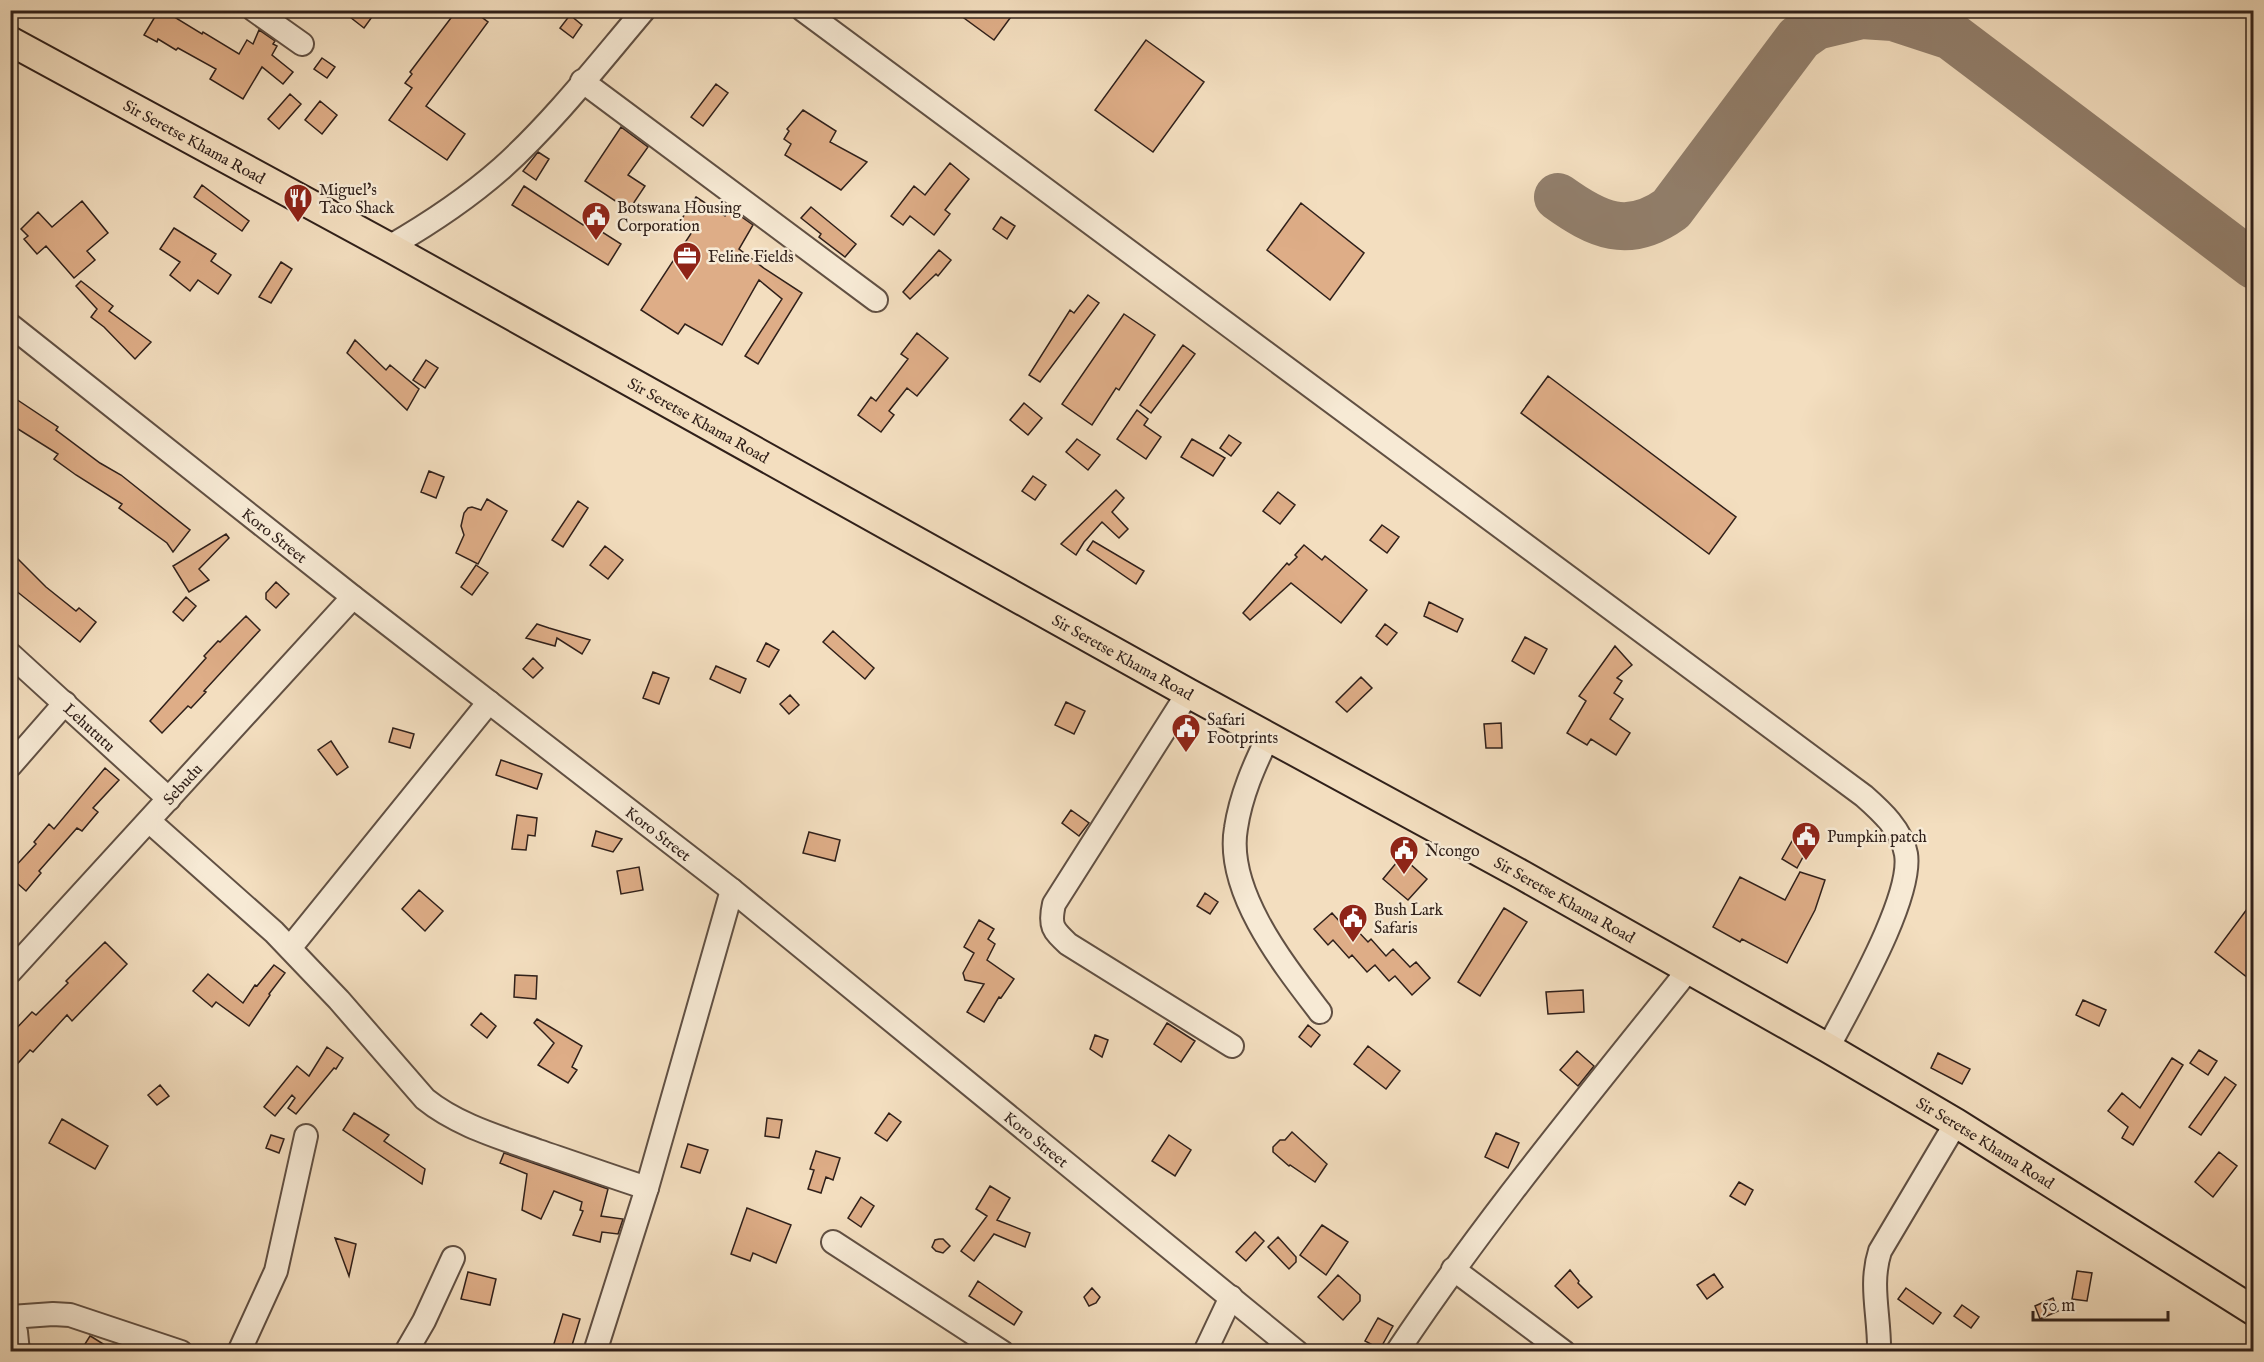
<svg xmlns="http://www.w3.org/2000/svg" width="2264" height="1362" font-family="'IM FELL English',serif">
  <rect width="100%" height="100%" fill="#f3debf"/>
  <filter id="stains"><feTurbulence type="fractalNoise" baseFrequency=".00333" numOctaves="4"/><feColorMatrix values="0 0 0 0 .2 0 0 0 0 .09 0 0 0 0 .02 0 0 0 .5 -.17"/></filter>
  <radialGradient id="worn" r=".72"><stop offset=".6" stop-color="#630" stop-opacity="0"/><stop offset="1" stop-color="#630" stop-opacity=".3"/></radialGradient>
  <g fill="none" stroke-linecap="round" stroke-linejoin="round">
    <!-- taxiway -->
    <path stroke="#927f6c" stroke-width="48" d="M1926,17L2254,265
      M1558,197C1597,225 1628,240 1671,209L1799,38L1816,26L1862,15L1893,17L1951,36L1931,10"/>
  </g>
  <!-- building -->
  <path fill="#dead87" stroke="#30201a" stroke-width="1.5" d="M159,10H163L202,34L203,32L239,54L247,40L253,44L259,30L275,41L273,44L277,46L272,55L293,72L283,84L262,67L243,99L210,79L216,69L178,48L176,50L158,39L157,42L144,35Z
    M341,10H377L364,28Z
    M457,10H472L488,22L426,106L465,134L447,160L389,120L412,88L405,83L412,74L410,72Z
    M953,10H1016L994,40Z
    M570,15L582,25L573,38L560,28Z
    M1146,40L1204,82L1153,152L1095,110Z
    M322,58L335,67L327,78L314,69Z
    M716,84L728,93L703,126L691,117Z
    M290,94L301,104L279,129L268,119Z
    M320,101L337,115L322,134L305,120Z
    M803,110L836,131L830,142L867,162L841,190L785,155L791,144L784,139L789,131L787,129Z
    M621,127L648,147L628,175L645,186L629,210L585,181Z
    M538,152L549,159L536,180L523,171Z
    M950,163L969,179L945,210L950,214L934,235L910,216L903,225L891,216L914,186L925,195Z
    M202,185L249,221L242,231L194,197Z
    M524,186L583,225L585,221L621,244L608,265L512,205Z
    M696,197L725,216L729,208L753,225L739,249L765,269L802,293L758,364L745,356L782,299L759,280L722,345L685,324L678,334L641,310L692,232L679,223Z
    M82,201L108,233L87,251L95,260L74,278L46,246L37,254L24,239L28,236L21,229L38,212L52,227Z
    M1301,203L1364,253L1330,300L1267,250Z
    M811,207L856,244L845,257L819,237L821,234L801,218Z
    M1001,217L1015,226L1007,239L993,229Z
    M174,228L216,254L211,261L231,275L218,294L198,280L190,291L170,275L180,262L160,249Z
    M939,250L951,260L938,276L936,274L910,299L903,292Z
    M281,262L292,269L271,303L259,297Z
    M81,281L113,306L109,311L151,342L135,359L104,327L91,317L97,309L76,286Z
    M1088,295L1099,303L1040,382L1029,375L1070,310L1074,313Z
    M1124,314L1155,335L1119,390L1116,388L1092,425L1062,404Z
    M917,333L948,358L917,396L907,388L889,411L894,415L881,432L858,415L871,397L876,401L908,359L901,354Z
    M355,340L386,370L390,365L419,389L407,410L347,353Z
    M1183,345L1195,354L1151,413L1140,405Z
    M426,360L438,368L425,388L413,380Z
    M1548,376L1736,517L1709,554L1521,413Z
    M10,395L58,427L56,430L100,463L121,475L190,530L173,552L167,543L119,508L122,504L76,475L54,459L58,454L10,424Z
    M1024,403L1042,418L1028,435L1010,420Z
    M1137,410L1148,419L1144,425L1161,437L1146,459L1117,439Z
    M1229,435L1241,443L1231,456L1220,448Z
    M1077,439L1100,455L1088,470L1066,452Z
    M1192,439L1225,458L1213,476L1181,457Z
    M429,471L444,477L436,498L421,492Z
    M1033,476L1046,485L1035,500L1022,491Z
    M1116,490L1124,498L1112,512L1128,529L1119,538L1102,522L1084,542L1076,555L1061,544Z
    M1278,492L1295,505L1280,524L1263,511Z
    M487,499L507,511L478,564L456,553L464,535L461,526L464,513L468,508L472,507L481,510Z
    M578,501L588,508L563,547L552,540Z
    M1382,525L1399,537L1387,553L1370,540Z
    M226,534L229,538L199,569L209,580L189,592L173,566Z
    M1093,541L1144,571L1136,584L1087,550Z
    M1304,545L1322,560L1325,556L1367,590L1341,623L1291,583L1250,620L1243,613L1287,563L1289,565L1297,557L1295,555Z
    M605,546L623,560L608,579L590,565Z
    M10,551L46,587L76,611L79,608L96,622L80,642L10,586Z
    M476,565L488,573L472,595L461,587Z
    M276,582L289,594L276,608L266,599V593Z
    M186,597L196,606L183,621L173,612Z
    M1429,602L1463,619L1457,632L1424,616Z
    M246,616L260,630L204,691L206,692L191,708L188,706L162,733L150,721L206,658L204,656L218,641L220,642Z
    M537,624L549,628L590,640L582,654L557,638L555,646L526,638Z
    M1385,624L1397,633L1387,645L1376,636Z
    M833,631L874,668L865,679L823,642Z
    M1525,637L1547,649L1534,674L1512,661Z
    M766,643L779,650L769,667L757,661Z
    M1615,646L1632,665L1617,678L1622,681L1614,693L1623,699L1610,719L1630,733L1616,755L1591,739L1587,745L1567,733L1586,701L1579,696Z
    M533,658L543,668L533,678L523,669Z
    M716,666L746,679L740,693L710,679Z
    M653,672L669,678L659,704L643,698Z
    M1361,677L1372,688L1347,712L1336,702Z
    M790,695L799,705L789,714L780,704Z
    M1066,702L1085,711L1074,734L1055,725Z
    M1501,723L1502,748H1486L1484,724Z
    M393,728L414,734L410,748L389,742Z
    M331,741L348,767L337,775L318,750Z
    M501,760L542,774L537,789L496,775Z
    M105,768L119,780L93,808L98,812L82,831L77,828L39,871L41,873L26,891L10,877V872L36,844L34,842L49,824L54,829Z
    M1071,810L1089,823L1079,836L1062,823Z
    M517,815L537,818L535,836L528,835L526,850L512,849Z
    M1801,825L1816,833L1797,868L1782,859Z
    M596,831L622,839L613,852L592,846Z
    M809,832L840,840L835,861L803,853Z
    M1397,862L1406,870L1410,864L1427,879L1408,900L1383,879Z
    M639,867L643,890L621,894L617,871Z
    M1800,872L1825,880L1815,910L1787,963L1742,939L1740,942L1713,927L1740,877L1785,900Z
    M419,890L443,911L425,931L402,909Z
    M1205,893L1218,902L1210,914L1197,906Z
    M2253,901V982L2215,952Z
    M1504,908L1527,922L1480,996L1458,982Z
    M1332,913L1348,931L1353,926L1368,942L1371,939L1386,956L1393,949L1410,967L1416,962L1430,978L1412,995L1395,976L1389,981L1375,965L1367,972L1352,955L1349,958L1333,940L1328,945L1314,929Z
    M979,920L994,929L988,939L995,944L987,960L1014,979L1001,998L999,997L984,1022L967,1012L984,984L965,980L963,973L974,953L964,947Z
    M105,942L127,964L72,1021L67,1015L33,1052L30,1050L10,1072V1035L32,1012L36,1015L68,983L66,981Z
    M274,965L285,973L269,994L270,995L249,1026L216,1002L212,1007L193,991L208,974L243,1003L255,985L257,986Z
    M515,975L537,976L536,999L514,997Z
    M1583,990L1584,1012L1548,1014L1546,992Z
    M2083,1000L2106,1010L2099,1026L2076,1015Z
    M481,1013L496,1026L487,1038L471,1025Z
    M537,1019L582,1046L572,1067L577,1070L568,1083L538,1065L554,1043L534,1023Z
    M1167,1023L1195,1041L1181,1062L1154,1044Z
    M1308,1025L1320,1035L1311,1047L1299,1037Z
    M1095,1035L1108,1040L1102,1057L1090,1049Z
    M1368,1046L1400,1071L1386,1089L1354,1064Z
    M327,1047L343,1058L336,1069L334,1068L296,1114L288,1108L295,1098L292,1095L275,1116L264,1107L297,1066L309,1076Z
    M2199,1050L2217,1061L2208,1075L2190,1063Z
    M1577,1051L1594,1066L1578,1086L1560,1070Z
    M1938,1053L1970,1069L1962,1084L1931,1068Z
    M2172,1058L2183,1065L2133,1145L2122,1138L2128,1127L2108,1111L2122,1093L2140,1108Z
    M2225,1077L2236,1085L2201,1135L2189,1127Z
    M160,1085L169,1096L157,1105L148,1095Z
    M354,1113L389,1135L384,1141L425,1169L422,1184L343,1130Z
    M889,1113L901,1122L887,1141L875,1133Z
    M767,1118L782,1120L779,1138L765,1136Z
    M62,1119L108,1146L95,1169L49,1143Z
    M1292,1132L1327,1164L1315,1182L1290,1165L1289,1166L1273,1152V1147L1280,1140H1285Z
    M1496,1133L1519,1143L1508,1168L1485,1157Z
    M271,1135L284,1139L279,1153L266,1148Z
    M1169,1135L1191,1150L1175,1176L1152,1161Z
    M688,1144L708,1150L700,1173L681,1167Z
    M816,1151L840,1158L833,1180L826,1177L821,1193L808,1189L814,1170L810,1169Z
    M2219,1152L2237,1166L2213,1197L2195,1182Z
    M504,1153L608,1189L601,1216L623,1219L618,1234L602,1232L600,1242L573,1235L583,1211L580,1210L582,1202L554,1191L541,1219L522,1210L527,1174L500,1163Z
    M1739,1182L1753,1190L1745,1205L1730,1196Z
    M990,1186L1010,1198L997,1220L1030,1233L1025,1247L994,1234L974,1261L961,1251L987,1216L976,1209Z
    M861,1197L874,1206L861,1227L848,1218Z
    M747,1208L791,1225L776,1263L753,1253L750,1261L731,1254Z
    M1322,1225L1348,1242L1326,1275L1300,1255Z
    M1255,1232L1264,1241L1246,1261L1236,1252Z
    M1278,1237L1296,1257V1262L1289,1269L1268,1247Z
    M335,1238L356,1244L349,1276Z
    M939,1239H943L950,1246L943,1253L936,1251L932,1247L935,1240Z
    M1570,1270L1579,1281L1578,1283L1592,1297L1578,1308L1555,1286Z
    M2077,1271L2092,1273L2087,1301L2072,1299Z
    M468,1272L496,1279L490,1305L461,1299Z
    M1714,1274L1723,1287L1707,1299L1697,1285Z
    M1338,1275L1360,1295V1301L1343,1320L1318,1297Z
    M978,1281L1022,1312L1014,1325L969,1296Z
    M1092,1288L1100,1297L1096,1303L1089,1306L1084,1297Z
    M1906,1288L1941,1313L1933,1324L1898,1299Z
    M2053,1298L2058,1311L2040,1319L2035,1306Z
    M1962,1305L1979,1317L1971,1328L1954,1316Z
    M563,1314L580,1319L570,1352L553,1347Z
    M1378,1318L1393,1326L1380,1349L1365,1341Z
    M90,1336L92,1337L116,1352H80Z"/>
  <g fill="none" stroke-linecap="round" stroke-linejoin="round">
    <!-- minor casing -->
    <g stroke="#615043" stroke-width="26">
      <g id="minor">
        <path d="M254,10L302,44"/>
        <path d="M803,10L1864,796C1881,811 1902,830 1906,854C1913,898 1850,1005 1828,1048"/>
        <path d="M582,81L876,300"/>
        <path d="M389,247C429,224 468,198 502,168C554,121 599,63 644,10"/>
        <path id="s1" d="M10,325L353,597L732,890L1297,1352"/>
        <path id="s2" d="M10,654L169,799"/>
        <path d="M1188,693L1054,904C1049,926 1053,930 1068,944L1232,1046"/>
        <path d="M1268,737C1254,766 1241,795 1236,828C1225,891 1284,965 1320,1012"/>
        <path d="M10,766L65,703"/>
        <path d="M149,821L274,932L339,1000L425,1099C457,1125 499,1137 538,1151C574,1163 610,1176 647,1188"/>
        <path d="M290,948L489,702"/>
        <path id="s3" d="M10,972L353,597"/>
        <path d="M833,1242L1002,1352"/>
        <path d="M1453,1269L1564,1352"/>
        <path d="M10,1317L16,1332L18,1352"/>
        <path d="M11,1317L53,1314L70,1315L181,1352"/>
        <path d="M239,1352L276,1271L306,1136"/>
        <path d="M406,1352L424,1321L453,1258"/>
        <path d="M595,1352L647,1188L732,890"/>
        <path d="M1205,1352L1231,1297"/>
        <path d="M1397,1352C1486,1218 1589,1095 1689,969"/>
        <path d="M1879,1352C1880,1317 1869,1285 1880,1251L1956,1123"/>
      </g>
    </g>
    <!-- major casing -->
    <g stroke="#30201a" stroke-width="32">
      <g id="major">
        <path id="s4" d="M10,41L389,247L1188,693L1522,875L1828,1048L1956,1123L2254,1311"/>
      </g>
    </g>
    <!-- minor -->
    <use href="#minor" stroke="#f7ead5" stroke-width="22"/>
    <!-- major -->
    <use href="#major" stroke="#f3debf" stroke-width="28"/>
  </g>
  <!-- icons -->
  <defs>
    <g id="restaurant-pin" transform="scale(1.5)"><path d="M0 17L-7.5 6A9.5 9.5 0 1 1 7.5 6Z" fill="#8f2418" stroke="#f7ead5"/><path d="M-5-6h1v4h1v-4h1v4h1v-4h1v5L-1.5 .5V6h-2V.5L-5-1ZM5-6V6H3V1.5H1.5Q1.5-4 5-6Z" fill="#fff"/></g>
    <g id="civic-pin" transform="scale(1.5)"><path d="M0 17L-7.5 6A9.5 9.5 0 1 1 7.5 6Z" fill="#8f2418" stroke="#f7ead5"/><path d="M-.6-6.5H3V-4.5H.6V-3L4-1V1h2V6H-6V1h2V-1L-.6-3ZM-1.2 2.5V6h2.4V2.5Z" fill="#fff"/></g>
    <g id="office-pin" transform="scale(1.5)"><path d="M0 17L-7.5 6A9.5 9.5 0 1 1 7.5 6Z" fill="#8f2418" stroke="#f7ead5"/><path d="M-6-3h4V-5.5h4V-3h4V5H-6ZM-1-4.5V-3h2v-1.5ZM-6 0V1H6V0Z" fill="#fff"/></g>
  </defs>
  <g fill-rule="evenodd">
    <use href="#restaurant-pin" x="298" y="198"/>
    <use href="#civic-pin" x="596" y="216"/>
    <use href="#office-pin" x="687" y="256"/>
    <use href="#civic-pin" x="1186" y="728"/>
    <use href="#civic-pin" x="1806" y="836"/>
    <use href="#civic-pin" x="1404" y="850"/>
    <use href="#civic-pin" x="1353" y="918"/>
  </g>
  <g text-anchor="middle" stroke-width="5" stroke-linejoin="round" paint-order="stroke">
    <!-- street labels -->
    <g font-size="16" fill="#30201a" stroke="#f7ead5">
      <text dy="6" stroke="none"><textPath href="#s4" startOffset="210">Sir Seretse Khama Road</textPath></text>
      <text dy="6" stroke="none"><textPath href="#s4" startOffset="786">Sir Seretse Khama Road</textPath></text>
      <text dy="6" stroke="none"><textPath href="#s1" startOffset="338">Koro Street</textPath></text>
      <text dy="6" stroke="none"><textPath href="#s4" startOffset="1272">Sir Seretse Khama Road</textPath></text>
      <text dy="6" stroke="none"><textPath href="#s2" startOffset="108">Lehututu</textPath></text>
      <text dy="6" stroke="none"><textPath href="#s3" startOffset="255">Sebudu</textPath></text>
      <text dy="6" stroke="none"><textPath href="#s1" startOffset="824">Koro Street</textPath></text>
      <text dy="6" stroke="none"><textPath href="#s4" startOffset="1776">Sir Seretse Khama Road</textPath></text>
      <text dy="6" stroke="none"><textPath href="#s1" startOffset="1310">Koro Street</textPath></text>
      <text dy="6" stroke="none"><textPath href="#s4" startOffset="2262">Sir Seretse Khama Road</textPath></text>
    </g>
    <!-- poi labels -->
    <g font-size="16" fill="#30201a" stroke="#f7ead5" text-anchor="start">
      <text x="319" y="195">Miguel's<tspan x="319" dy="18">Taco Shack</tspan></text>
      <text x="617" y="213">Botswana Housing<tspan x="617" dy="18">Corporation</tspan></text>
      <text x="708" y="262">Feline Fields</text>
      <text x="1207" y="725">Safari<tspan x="1207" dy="18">Footprints</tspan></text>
      <text x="1827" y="842">Pumpkin patch</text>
      <text x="1425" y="856">Ncongo</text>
      <text x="1374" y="915">Bush Lark<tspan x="1374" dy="18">Safaris</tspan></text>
    </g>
  </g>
  <!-- margin -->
  <rect width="2264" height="1362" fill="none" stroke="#f3debf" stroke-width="36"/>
  <rect x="12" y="12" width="2240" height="1338" fill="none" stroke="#30201a" stroke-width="3"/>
  <rect x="18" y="18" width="2228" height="1326" fill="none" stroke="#30201a" stroke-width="1.5"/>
  <!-- scale -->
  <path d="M2033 1311v9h135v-9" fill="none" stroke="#30201a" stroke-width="3"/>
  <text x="2042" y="1311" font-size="18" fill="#30201a" stroke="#f7ead5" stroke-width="4.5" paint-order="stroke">50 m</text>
  <rect width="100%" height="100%" filter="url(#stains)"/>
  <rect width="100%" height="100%" fill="url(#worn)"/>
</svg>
